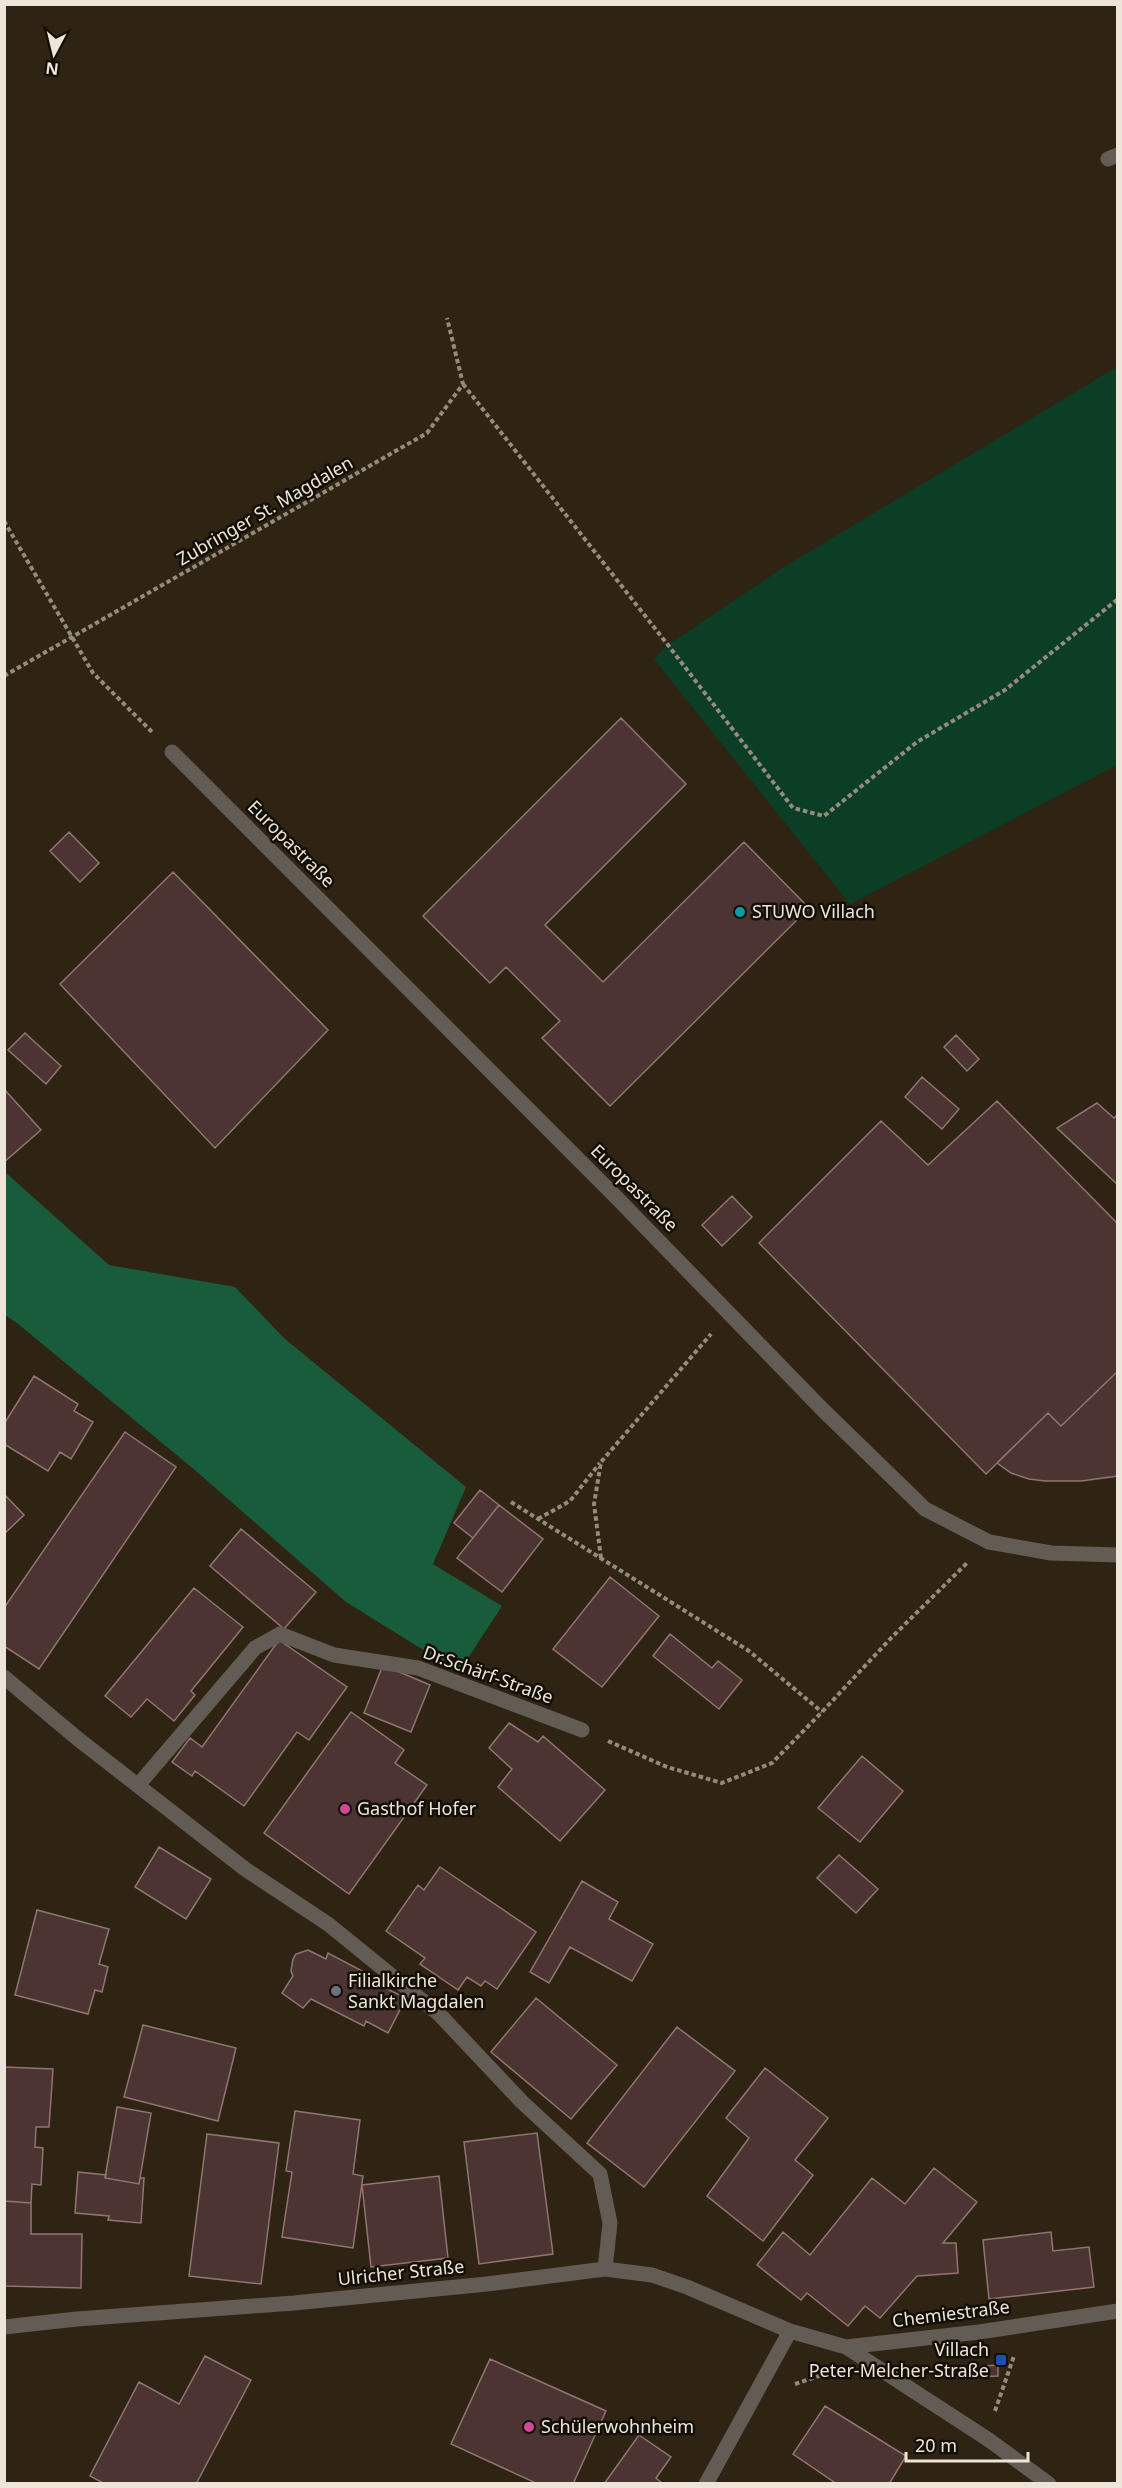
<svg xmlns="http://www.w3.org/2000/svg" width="1122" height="2488" font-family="'Noto Sans',sans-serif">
  <rect width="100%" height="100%" fill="#2f2413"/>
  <!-- green -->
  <path fill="#0c3e26" d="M1117,367V765L850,904L654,659L668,645L784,567Z"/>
  <!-- forest -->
  <path fill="#185c3b" d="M5,1172L109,1265L235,1287L285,1339L466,1487L433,1564L502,1606L459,1672L346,1602L196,1471L17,1323L5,1315Z"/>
  <!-- building -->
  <path fill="#4b3431" stroke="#907572" stroke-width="1.5" d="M621,718L686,784L545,925L603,982L744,842L809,908L610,1106L542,1038L560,1021L506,967L490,983L423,916Z
    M69,832L99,863L80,882L50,851Z
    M173,872L328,1030L215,1148L60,984Z
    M25,1033L61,1066L46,1084L8,1050Z
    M956,1035L979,1059L967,1071L944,1047Z
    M922,1077L959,1109L942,1129L905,1097Z
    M4,1089L41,1130L4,1162Z
    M997,1101L1118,1224V1371L1061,1426L1048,1413L986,1474L759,1243L881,1121L928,1165Z
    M1097,1103L1114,1118L1118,1114V1185L1057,1128Z
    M732,1196L752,1217L722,1246L702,1225Z
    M1118,1371V1476L1081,1481H1045L1029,1479L1011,1473L997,1463L1048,1413L1061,1426Z
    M34,1376L78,1404L74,1411L93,1422L71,1459L60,1452L48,1471L4,1444V1424Z
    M125,1432L176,1467L39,1669L4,1646V1608Z
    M480,1490L499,1505L473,1538L454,1523Z
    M4,1494L24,1515L4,1534Z
    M499,1505L543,1539L502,1592L457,1558Z
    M241,1529L316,1592L284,1629L210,1566Z
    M610,1577L659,1616L602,1687L553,1649Z
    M194,1588L243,1627L191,1691L195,1695L174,1721L147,1699L131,1717L105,1696Z
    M670,1634L712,1668L718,1661L742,1680L719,1709L653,1656Z
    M279,1640L347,1687L309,1740L297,1732L244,1806L195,1771L192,1776L172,1762L190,1738L202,1747Z
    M383,1665L430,1685L411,1732L364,1713Z
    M351,1712L404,1750L395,1763L427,1785L349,1894L264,1833Z
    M509,1723L538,1742L543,1736L605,1790L560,1841L498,1787L512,1769L489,1748Z
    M862,1756L903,1791L860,1842L818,1808Z
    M159,1847L211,1879L186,1919L135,1887Z
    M839,1855L878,1889L856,1913L817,1878Z
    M440,1867L536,1932L497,1989L485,1981L481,1986L467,1977L458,1990L420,1964L425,1958L386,1931L418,1885L424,1890Z
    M582,1881L618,1902L609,1919L653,1944L632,1981L570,1947L549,1983L530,1972Z
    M37,1910L109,1929L99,1964L108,1967L102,1992L95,1990L88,2014L15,1995Z
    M308,1950L326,1959L328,1953L387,1984L385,1988L406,1998L388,2033L366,2021L364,2026L311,1999L303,2008L282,1993L293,1976L291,1971L293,1959L296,1954Z
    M536,1998L617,2065L571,2119L491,2052Z
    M143,2025L236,2048L218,2121L124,2097Z
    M677,2027L735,2071L644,2187L587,2143Z
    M4,2067L53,2069L49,2127H36L35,2147L43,2148L41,2185L32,2184L31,2203L4,2201Z
    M765,2068L828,2118L795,2160L813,2175L763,2241L707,2196L749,2138L726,2118Z
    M117,2107L151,2113L139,2184L105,2178Z
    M295,2111L360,2120L353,2174L363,2176L353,2248L282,2237L292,2172L286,2171Z
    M537,2133L553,2254L479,2264L464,2142Z
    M207,2134L279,2143L261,2284L189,2276Z
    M934,2168L977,2202L943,2243H956L958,2273L917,2276L880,2318L865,2306L848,2326L807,2293L801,2300L757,2265L783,2232L810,2255L872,2178L905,2204Z
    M78,2172L106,2175L105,2178L139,2184L140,2178H144L141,2223L108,2220L109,2216L75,2213Z
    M439,2176L448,2258L371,2267L362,2185Z
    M4,2201L31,2203V2234H82L81,2288L4,2286Z
    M1051,2232L1053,2251L1089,2247L1094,2287L989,2299L983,2240Z
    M205,2356L251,2380L196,2484H105L90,2476L139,2382L179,2404Z
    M490,2359L606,2411L573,2484H538L451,2444Z
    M998,2365V2376L971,2377L970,2367Z
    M825,2406L906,2456L889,2484H837L793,2454Z
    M639,2435L671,2457L656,2478L663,2484H604Z"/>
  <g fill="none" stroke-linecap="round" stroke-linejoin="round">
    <!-- path -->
    <path stroke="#948b7d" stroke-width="4" stroke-dasharray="4.5 3" stroke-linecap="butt" d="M463,384L668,645L793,808L824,816L917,742L1005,690L1118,599
      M4,521L93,673L153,733
      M4,676L427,433L463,384L447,318
      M511,1502L749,1651L822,1712
      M538,1519L570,1501L600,1463
      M601,1558L594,1504L601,1462L711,1334
      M608,1741L667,1767L722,1783L772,1763L822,1712L891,1638L967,1563
      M795,2384L828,2373
      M995,2411L1014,2356"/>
    <!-- minor -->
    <path stroke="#635c54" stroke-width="15" d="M1108,159L1118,155
      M172,752L615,1196L823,1410L925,1509L989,1542L1051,1553L1118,1555
      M4,1677L78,1739L245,1869L328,1924L439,2014L522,2102L600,2174L610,2223L605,2269
      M139,1784L255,1648L280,1634L334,1655L418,1668L582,1730
      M4,2327L77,2319L294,2303L487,2284L605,2269L652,2275L687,2287L790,2331L846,2347L979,2332L1118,2311
      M846,2347L989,2440L1049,2484
      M706,2484L790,2331"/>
  </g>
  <!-- markers -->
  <circle fill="#0f9aa8" stroke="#130f07" stroke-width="2" cx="740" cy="912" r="6"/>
  <g fill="#d1479c" stroke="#130f07" stroke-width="2">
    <circle cx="345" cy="1809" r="6"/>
    <circle cx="529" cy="2427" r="6"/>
  </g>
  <circle fill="#6b7280" stroke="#130f07" stroke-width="2" cx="336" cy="1991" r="6"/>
  <rect fill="#1a4fb4" stroke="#130f07" stroke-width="2" x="995" y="2354" width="12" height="12" rx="3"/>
  <g text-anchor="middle" stroke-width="5" stroke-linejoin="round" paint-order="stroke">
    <!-- street labels -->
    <g font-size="18" fill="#ede5da" stroke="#130f07">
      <text transform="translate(265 511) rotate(-30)" y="6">Zubringer St. Magdalen</text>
      <text transform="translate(291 844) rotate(45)" y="6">Europastraße</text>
      <text transform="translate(634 1188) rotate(45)" y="6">Europastraße</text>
      <text transform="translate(488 1675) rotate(20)" y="6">Dr.Schärf-Straße</text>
      <text transform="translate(401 2273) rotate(-6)" y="6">Ulricher Straße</text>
      <text transform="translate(951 2314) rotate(-7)" y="6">Chemiestraße</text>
    </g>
    <!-- poi labels -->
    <g font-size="18" fill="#ede5da" stroke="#130f07" text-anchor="start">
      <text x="752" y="918">STUWO Villach</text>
      <text x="357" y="1815">Gasthof Hofer</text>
      <text x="348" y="1987">Filialkirche<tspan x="348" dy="21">Sankt Magdalen</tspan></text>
      <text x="989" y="2356" text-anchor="end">Villach<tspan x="989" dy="21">Peter-Melcher-Straße</tspan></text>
      <text x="541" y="2433">Schülerwohnheim</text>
    </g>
  </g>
  <!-- border -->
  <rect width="1122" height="2488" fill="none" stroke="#ede5da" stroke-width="12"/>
  <!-- north arrow -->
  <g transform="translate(54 54) rotate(187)" stroke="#130f07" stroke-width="4.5" paint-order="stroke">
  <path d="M0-4.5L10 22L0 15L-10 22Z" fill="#ede5da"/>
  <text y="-9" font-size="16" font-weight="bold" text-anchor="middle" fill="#ede5da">N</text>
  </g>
  <!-- scale -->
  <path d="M906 2452v9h122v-9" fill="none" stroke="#ede5da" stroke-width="3"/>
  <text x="915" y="2452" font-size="18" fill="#ede5da" stroke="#130f07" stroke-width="4.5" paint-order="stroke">20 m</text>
</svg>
